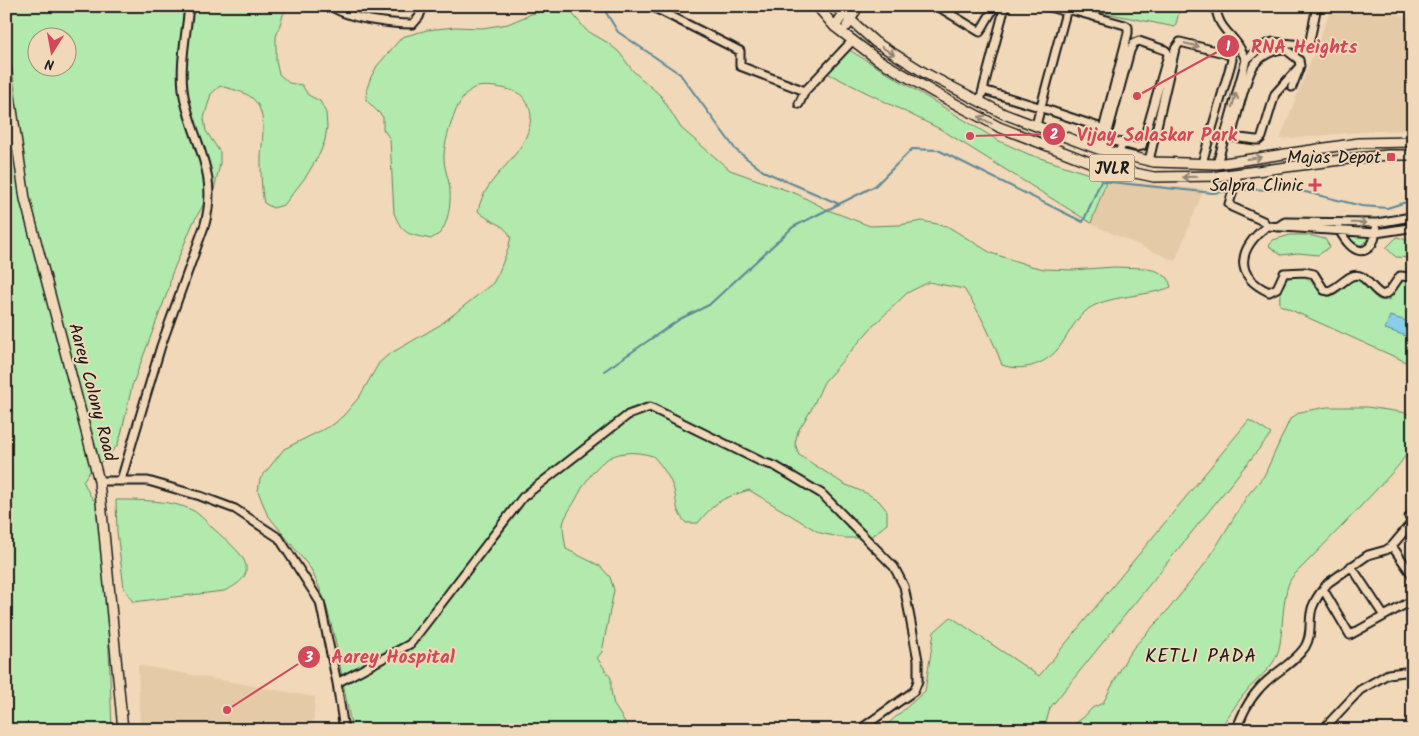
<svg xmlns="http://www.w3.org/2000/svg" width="1419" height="736" font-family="Kalam,sans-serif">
  <rect width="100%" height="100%" fill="#f0d8b8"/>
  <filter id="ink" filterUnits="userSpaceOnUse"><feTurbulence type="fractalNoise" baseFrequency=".02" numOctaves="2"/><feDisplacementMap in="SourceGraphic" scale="10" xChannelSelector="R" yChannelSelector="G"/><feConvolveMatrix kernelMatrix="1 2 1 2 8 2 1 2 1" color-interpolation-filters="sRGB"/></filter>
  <g filter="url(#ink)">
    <!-- built -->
    <path fill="#e5caa7" d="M1332,6H1368L1392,12L1413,20V130L1373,131L1280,139Z
      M1107,180L1204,189L1175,261L1091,224Z
      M138,665L315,697L313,730H140Z"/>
    <!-- green -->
    <path fill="#b2e9ac" stroke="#678264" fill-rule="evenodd" d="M6,6H286L276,37V61L279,74L289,83L302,85L308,95L320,101L326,113L327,127L325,140L320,153L307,175L284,205L273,208L264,203C261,188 261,172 261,157C262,140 268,111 252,98C244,91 230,89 220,86L211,94L204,118L206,131L220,152V164L214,190L206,200L193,223L171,276L169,288L132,386L121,435L117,446L100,463L90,471L83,481L90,495L102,511L106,570L112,730H6ZM38,38H68V68H38Z
      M1071,6H1181L1175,27Z
      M544,11L571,12L586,30L608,43L619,52L633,71L661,96L681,128L730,170L797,194L828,210L870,226L899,225L922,221L947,226L991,253L1031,266L1044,269L1072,270L1114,267L1144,268L1157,271L1168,278L1171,287C1147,297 1106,295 1087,310C1073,321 1068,337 1057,350C1044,365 1021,372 1002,365C992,337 980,313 964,289L929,282L907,293L872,327L824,382L811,410L798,431L795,443L799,455L844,484L868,494L879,501L887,511V524L869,538H844L820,533L749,490C721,499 717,500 698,523H686C674,509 678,506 674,490C670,477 662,466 653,456C610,444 594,465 575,501C571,508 564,517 563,525C563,533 565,541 566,549L600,566L610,577L614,590L602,652L597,658L611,678V691L614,705L630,730H350L351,725L335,639L325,601L311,569L267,514L258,491L260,479L284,449L334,424L344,415L360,396L379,363L388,355L440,325L493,283L499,272L508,249L511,237C502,221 490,223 478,211C486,171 527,160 531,117C531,110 527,101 522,96C515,88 481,83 472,89C462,96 457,107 453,118C449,129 445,142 444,155C443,168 450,180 450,192C451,203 448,224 440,233C438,235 433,237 431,239C409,234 403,236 394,213L390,139L383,129V117L366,100L367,88L371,77L377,66L402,37L427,30L455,27L482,28L508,24L531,14Z
      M841,45L999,141L1028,154L1107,180L1091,223L942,130L821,70Z
      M1345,234L1373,235L1359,247L1354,245Z
      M1290,235H1308L1325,239L1330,247L1318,255L1298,253L1281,255L1269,246L1273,240Z
      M1397,237L1413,242V258L1396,257L1386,248Z
      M1291,276C1295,276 1300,275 1303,276C1313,280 1320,298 1331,296C1339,294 1345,282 1357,279C1360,280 1363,281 1365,283C1374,292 1373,303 1389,300L1402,281L1407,280L1413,283V365L1280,305C1279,291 1281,284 1291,276Z
      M1327,407H1367L1407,413C1413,421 1415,432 1412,442C1408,458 1387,478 1376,490C1349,519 1322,547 1294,575C1281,587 1284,634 1278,652C1273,669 1256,679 1245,693C1235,705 1228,718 1218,730H1067L1084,717L1092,708L1103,703L1127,657L1134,647L1168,610L1208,560L1247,496L1264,476L1290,419L1300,412Z
      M1249,420L1271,434L1050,708L1044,730H881L925,691L934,632L951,617L1039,676Z
      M116,500C138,500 172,500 192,510C200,514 208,524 215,530C237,550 268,572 224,591L133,602L124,588L117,532Z"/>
    <!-- water -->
    <path fill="#87cee8" stroke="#5c8796" d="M1390,316L1413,323L1409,337L1385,329Z"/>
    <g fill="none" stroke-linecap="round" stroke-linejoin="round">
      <!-- stream -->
      <path stroke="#5c8796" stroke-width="2" d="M602,6L618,32L680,74L736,150L763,171L839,204
        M1237,190L1293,189L1362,206L1387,208L1413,200
        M604,371L680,319L709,305L793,227L875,186L912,149L938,150L1083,222L1101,181L1213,193L1232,191"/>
      <!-- minor casing -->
      <g stroke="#1c1c1c" stroke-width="11">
        <path id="minor" d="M331,6C348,19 391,24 413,24L419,17L423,6
          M651,6L740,51V66L805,91L853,40
          M937,6L980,32L995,6
          M1047,6L1066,12
          M1216,6C1217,26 1229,32 1238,45C1241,50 1244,55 1246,60
          M1292,87L1299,69
          M983,90L1039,107L1102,128
          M980,101L1005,6
          M799,104L805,91
          M1036,125L1066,12L1071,10L1125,25L1128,27V33L1098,149
          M1224,136L1256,140H1259L1262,137L1275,94L1300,66L1299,60L1285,49C1274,49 1261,56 1254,65C1245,78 1236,120 1231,137
          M1106,139L1122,143
          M1103,150L1130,51L1134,43L1139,41L1165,50L1167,52L1168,55L1142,146L1136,147L1122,143L1119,154
          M1149,161L1175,49L1180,42L1224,53L1231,56L1232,60L1202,163
          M1217,164L1246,60L1262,46L1273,42L1302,45L1307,44L1310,40L1317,6
          M1238,174L1229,204L1232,207L1263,221L1267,226
          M1277,227L1285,222L1377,223L1411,217
          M1339,227V230C1343,236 1346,242 1351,246C1366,259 1376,242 1376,229
          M1409,228L1376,233L1267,226C1239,248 1232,275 1269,292L1277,288L1284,273L1305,272L1314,274L1324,290L1329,291C1337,288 1343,281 1350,277C1365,269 1370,290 1383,295L1389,292L1400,276L1413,277
          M121,480L161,346L205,224C218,174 196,147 185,101C178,71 186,37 189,6
          M99,481H148L200,496L235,509L279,538L320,602L337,683L344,730
          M1413,512L1409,517L1413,520
          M1413,521L1392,546L1386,550L1368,555L1328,583L1323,589L1350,635L1413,600
          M1392,546L1413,576
          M1351,566L1384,616
          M337,683L410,644L523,497L628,415L650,407L762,462L775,466L822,494L894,567L904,586L918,660V681L914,691L859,730
          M1236,730C1242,715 1248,701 1259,689C1272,673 1293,665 1305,647C1312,635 1309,625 1311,613C1312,604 1318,596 1323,589
          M1325,730L1327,725L1360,690L1388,674L1413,671"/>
      </g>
      <!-- major casing -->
      <g stroke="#1c1c1c" stroke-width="12">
        <path id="major" d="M817,6L835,27L877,59L935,93L999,127L1097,165L1154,177L1218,176L1356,158L1388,155H1413
          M835,6L875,42L925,73L1004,114L1098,149L1154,162L1217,164L1359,143L1413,142
          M847,26L858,6
          M835,27L848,6
          M6,68L25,199L99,481L123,730"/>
      </g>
      <!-- minor -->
      <use href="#minor" stroke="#f0d8b8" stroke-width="7"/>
      <!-- major -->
      <use href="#major" stroke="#f0d8b8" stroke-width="9"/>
    </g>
    <!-- one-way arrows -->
    <defs><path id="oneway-shaft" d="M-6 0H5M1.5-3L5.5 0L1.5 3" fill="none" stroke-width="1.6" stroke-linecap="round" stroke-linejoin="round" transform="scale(1.25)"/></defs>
    <g stroke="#918372">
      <use href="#oneway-shaft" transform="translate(1192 45) rotate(14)"/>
      <use href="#oneway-shaft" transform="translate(888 51) rotate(31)"/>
      <use href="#oneway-shaft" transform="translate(1234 100) rotate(-75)"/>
      <use href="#oneway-shaft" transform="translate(985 120) rotate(-152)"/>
      <use href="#oneway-shaft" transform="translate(1254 158) rotate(-8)"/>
      <use href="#oneway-shaft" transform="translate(1190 177) rotate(179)"/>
      <use href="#oneway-shaft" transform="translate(1359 223) rotate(2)"/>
    </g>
  </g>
  <!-- markers -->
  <g fill="#d1495b" stroke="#f0d8b8" stroke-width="2">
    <rect x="1386" y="152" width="10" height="10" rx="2.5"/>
    <path d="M1312.5 177.5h5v5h5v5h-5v5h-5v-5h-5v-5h5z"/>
  </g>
  <g text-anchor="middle" stroke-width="4" stroke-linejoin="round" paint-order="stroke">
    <!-- shield labels -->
    <rect fill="#f0d8b8" stroke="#5c544b" stroke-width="1" x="1089.5" y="154.5" width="45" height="27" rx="4"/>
    <g font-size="16" font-weight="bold" fill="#1c1c1c">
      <text x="1112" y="174">JVLR</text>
    </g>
    <!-- poi labels -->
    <g font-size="18" fill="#1c1c1c" stroke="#f0d8b8" text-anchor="end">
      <text x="1381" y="163">Majas Depot</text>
      <text x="1304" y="191">Salpra Clinic</text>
    </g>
    <!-- street labels -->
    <g font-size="18" fill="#1c1c1c" stroke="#f0d8b8">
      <text transform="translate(93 392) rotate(75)" y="6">Aarey Colony Road</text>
    </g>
    <!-- neighbourhood labels -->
    <g font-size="19" letter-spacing="1" fill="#1c1c1c" stroke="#f0d8b8">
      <text x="1201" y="662">KETLI PADA</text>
    </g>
  </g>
  <!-- callouts -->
  <path fill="none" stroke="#d1495b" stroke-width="2" d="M1137 96L1228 46M970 136L1054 134M227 710L309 657"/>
  <g fill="#d1495b" stroke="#f0d8b8" stroke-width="2">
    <circle cx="1137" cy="96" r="5"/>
    <circle cx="970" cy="136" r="5"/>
    <circle cx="227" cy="710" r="5"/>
    <circle cx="1228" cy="46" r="12"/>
    <circle cx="1054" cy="134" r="12"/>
    <circle cx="309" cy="657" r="12"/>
  </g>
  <g font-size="15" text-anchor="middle" font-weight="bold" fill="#fff">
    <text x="1228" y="51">1</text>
    <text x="1054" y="139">2</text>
    <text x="309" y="662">3</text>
  </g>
  <g font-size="19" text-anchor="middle" font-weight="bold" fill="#d1495b" stroke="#f0d8b8" stroke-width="4" stroke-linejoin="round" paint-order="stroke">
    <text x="1304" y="53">RNA Heights</text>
    <text x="1157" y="141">Vijay Salaskar Park</text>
    <text x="393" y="663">Aarey Hospital</text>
  </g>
  <!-- margin -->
  <rect width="1419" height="736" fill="none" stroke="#f0d8b8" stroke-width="25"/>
  <rect x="12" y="12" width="1394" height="711" fill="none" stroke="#1c1c1c" stroke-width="2" filter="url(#ink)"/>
  <!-- north arrow -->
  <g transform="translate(52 52) rotate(191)"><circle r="24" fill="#f0d8b8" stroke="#9b8d7a"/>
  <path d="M0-4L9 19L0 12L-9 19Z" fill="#d1495b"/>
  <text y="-8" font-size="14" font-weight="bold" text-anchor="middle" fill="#1c1c1c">N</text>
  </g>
</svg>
